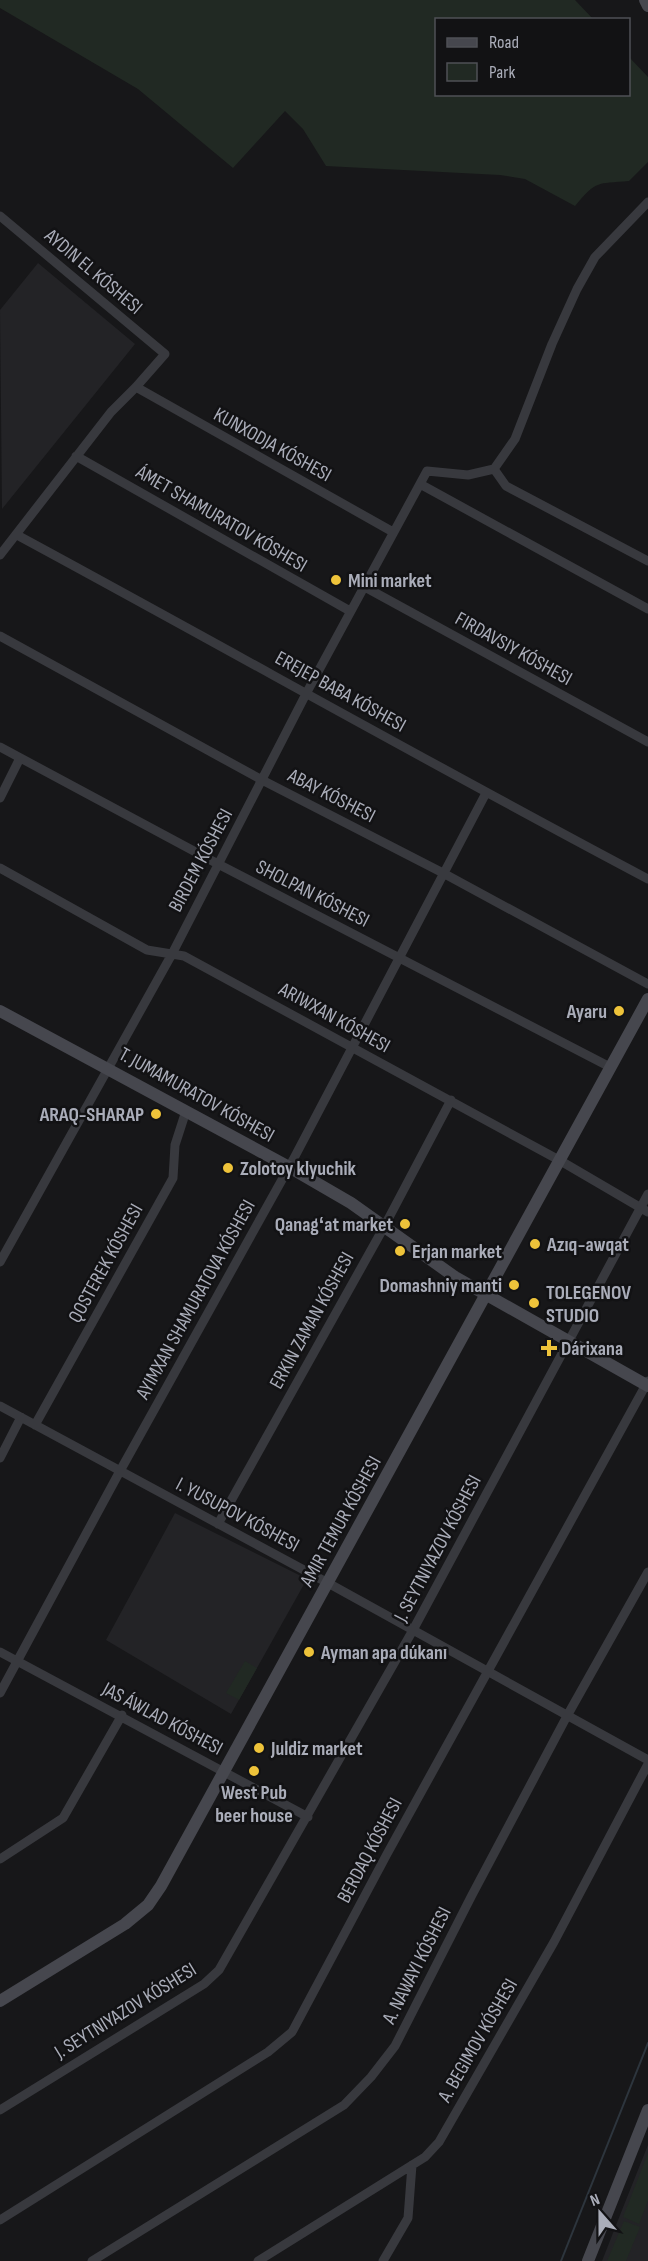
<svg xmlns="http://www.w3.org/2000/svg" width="648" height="2261" font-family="'Sofia Sans Condensed',sans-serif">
  <rect width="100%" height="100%" fill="#171719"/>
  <!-- built -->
  <path fill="#232326" d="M38,263L135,344L2,509L0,310Z
    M175,1513L307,1579L231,1714L106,1640Z
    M648,2145V2261H602L622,2210Z"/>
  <!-- green -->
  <path fill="#212923" d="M0,0H575L593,19L436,20V94H628L629,57L648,77V162L629,181C596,184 597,180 575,206L525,179L500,175L326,166L303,129L285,111L233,168L138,89L0,8Z
    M245,1661L257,1668L239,1700L226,1693Z
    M648,2153V2201L639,2224L623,2217Z
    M624,2221L640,2227L626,2261H607Z"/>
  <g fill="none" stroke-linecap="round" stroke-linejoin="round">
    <!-- stream -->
    <path stroke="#2d353d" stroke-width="2" d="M561,2261L648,2043"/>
    <!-- street -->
    <path stroke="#38393e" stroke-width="9" d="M0,216L165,354L136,387L111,412L0,555
      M136,387L393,532
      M76,456L350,611
      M494,469L506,486L648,561
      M420,484L648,609
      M17,535C228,649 436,767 648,879
      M363,586L648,742
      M0,636L262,780L443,873L648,984
      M0,747L218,864L610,1067
      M0,798L20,758
      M0,868L147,950L184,956L559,1160L648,1212
      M0,1262L172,954L307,692L427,471L468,475L494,469L515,439L552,344L577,289L595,257L648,202
      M0,1406L328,1583L648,1760
      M35,1425L173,1178L175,1145L186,1111
      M0,1458L21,1417
      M218,1524L384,1227L451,1100
      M0,1652L308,1817
      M0,1693L120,1471L293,1160L486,793
      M0,1859L63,1818L122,1715
      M0,2110L204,1984L219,1970L413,1630L648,1194
      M0,2220L268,2052L292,2032L387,1854L648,1381
      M92,2261L344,2105L371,2077L395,2046L472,1895L567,1716L648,1572
      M258,2261L425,2157L439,2142L554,1942L648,1764
      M383,2261L408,2218L412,2165"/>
    <!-- secondary -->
    <path stroke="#46474e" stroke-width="12" d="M645,0L648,6
      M0,1011L289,1167L351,1203L455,1277L648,1386
      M0,2001L125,1924L148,1905L161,1886L648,999
      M588,2261L648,2110"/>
  </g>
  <!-- markers -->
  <g fill="#eec33a" stroke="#121214" stroke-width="2">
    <circle cx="336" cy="580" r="6"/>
    <circle cx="619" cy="1011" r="6"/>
    <circle cx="156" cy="1114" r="6"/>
    <circle cx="228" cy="1168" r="6"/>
    <circle cx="405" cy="1224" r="6"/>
    <circle cx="535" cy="1244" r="6"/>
    <circle cx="400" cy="1251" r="6"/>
    <circle cx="514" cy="1285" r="6"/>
    <circle cx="534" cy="1303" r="6"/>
    <path d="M546 1339h6v6h6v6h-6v6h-6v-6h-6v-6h6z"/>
    <circle cx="309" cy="1652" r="6"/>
    <circle cx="259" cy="1748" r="6"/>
    <circle cx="254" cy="1771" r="6"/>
  </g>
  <g text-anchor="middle" stroke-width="5" stroke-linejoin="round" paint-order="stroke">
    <!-- street labels -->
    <g font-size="20" fill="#aaadb9" stroke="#121214">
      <text transform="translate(94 271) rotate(40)" y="7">AYDIN EL KÓSHESI</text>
      <text transform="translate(273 444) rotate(29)" y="7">KUNXODJA KÓSHESI</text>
      <text transform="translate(222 518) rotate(30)" y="7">ÁMET SHAMURATOV KÓSHESI</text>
      <text transform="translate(514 648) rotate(29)" y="7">FIRDAVSIY KÓSHESI</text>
      <text transform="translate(341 691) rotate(29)" y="7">EREJEP BABA KÓSHESI</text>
      <text transform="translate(332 795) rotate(27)" y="7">ABAY KÓSHESI</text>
      <text transform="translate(200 860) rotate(-62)" y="7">BIRDEM KÓSHESI</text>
      <text transform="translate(313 893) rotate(27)" y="7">SHOLPAN KÓSHESI</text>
      <text transform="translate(335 1017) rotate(29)" y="7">ARIWXAN KÓSHESI</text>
      <text transform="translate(197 1094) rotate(29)" y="7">T. JUMAMURATOV KÓSHESI</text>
      <text transform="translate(105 1263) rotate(-61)" y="7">QOSTEREK KÓSHESI</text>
      <text transform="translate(195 1299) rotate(-61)" y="7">AYIMXAN SHAMURATOVA KÓSHESI</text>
      <text transform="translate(311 1320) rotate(-61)" y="7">ERKIN ZAMAN KÓSHESI</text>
      <text transform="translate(238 1514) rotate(28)" y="7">I. YUSUPOV KÓSHESI</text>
      <text transform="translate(340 1521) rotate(-61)" y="7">AMIR TEMUR KÓSHESI</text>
      <text transform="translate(437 1548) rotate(-62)" y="7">J. SEYTNIYAZOV KÓSHESI</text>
      <text transform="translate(163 1718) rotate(28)" y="7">JAS ÁWLAD KÓSHESI</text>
      <text transform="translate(369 1850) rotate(-62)" y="7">BERDAQ KÓSHESI</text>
      <text transform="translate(416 1965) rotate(-63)" y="7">A. NAWAYI KÓSHESI</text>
      <text transform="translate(125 2010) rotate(-32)" y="7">J. SEYTNIYAZOV KÓSHESI</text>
      <text transform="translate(477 2040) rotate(-60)" y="7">A. BEGIMOV KÓSHESI</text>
    </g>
    <!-- poi labels -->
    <g font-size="20" font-weight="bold" fill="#aaadb9" stroke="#121214" text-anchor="start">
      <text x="348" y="587">Mini market</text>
      <text x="607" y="1018" text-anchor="end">Ayaru</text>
      <text x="144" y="1121" text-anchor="end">ARAQ-SHARAP</text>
      <text x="240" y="1175">Zolotoy klyuchik</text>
      <text x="393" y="1231" text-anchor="end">Qanagʻat market</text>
      <text x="547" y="1251">Azıq-awqat</text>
      <text x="412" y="1258">Erjan market</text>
      <text x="502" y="1292" text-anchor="end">Domashniy manti</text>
      <text x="546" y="1299">TOLEGENOV<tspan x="546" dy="23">STUDIO</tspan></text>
      <text x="561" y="1355">Dárixana</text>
      <text x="321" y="1659">Ayman apa dúkanı</text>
      <text x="271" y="1755">Juldiz market</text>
      <text x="254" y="1799" text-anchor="middle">West Pub<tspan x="254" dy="23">beer house</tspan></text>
    </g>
  </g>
  <!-- legend -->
  <rect x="435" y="18" width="195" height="78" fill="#121214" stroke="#4f5056" stroke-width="1.5"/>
  <rect x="447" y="38" width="30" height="9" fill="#46474e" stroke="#4f5056" stroke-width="1.5"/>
  <text x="489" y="48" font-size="18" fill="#aaadb9">Road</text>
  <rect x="447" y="63" width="30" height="18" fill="#212923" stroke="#4f5056" stroke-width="1.5"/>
  <text x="489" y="78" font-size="18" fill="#aaadb9">Park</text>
  <!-- north arrow -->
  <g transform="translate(600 2213) rotate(339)" stroke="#121214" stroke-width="4.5" paint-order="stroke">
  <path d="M0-4.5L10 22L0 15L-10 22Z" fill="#aaadb9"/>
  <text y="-9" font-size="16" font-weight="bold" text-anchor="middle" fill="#aaadb9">N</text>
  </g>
</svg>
